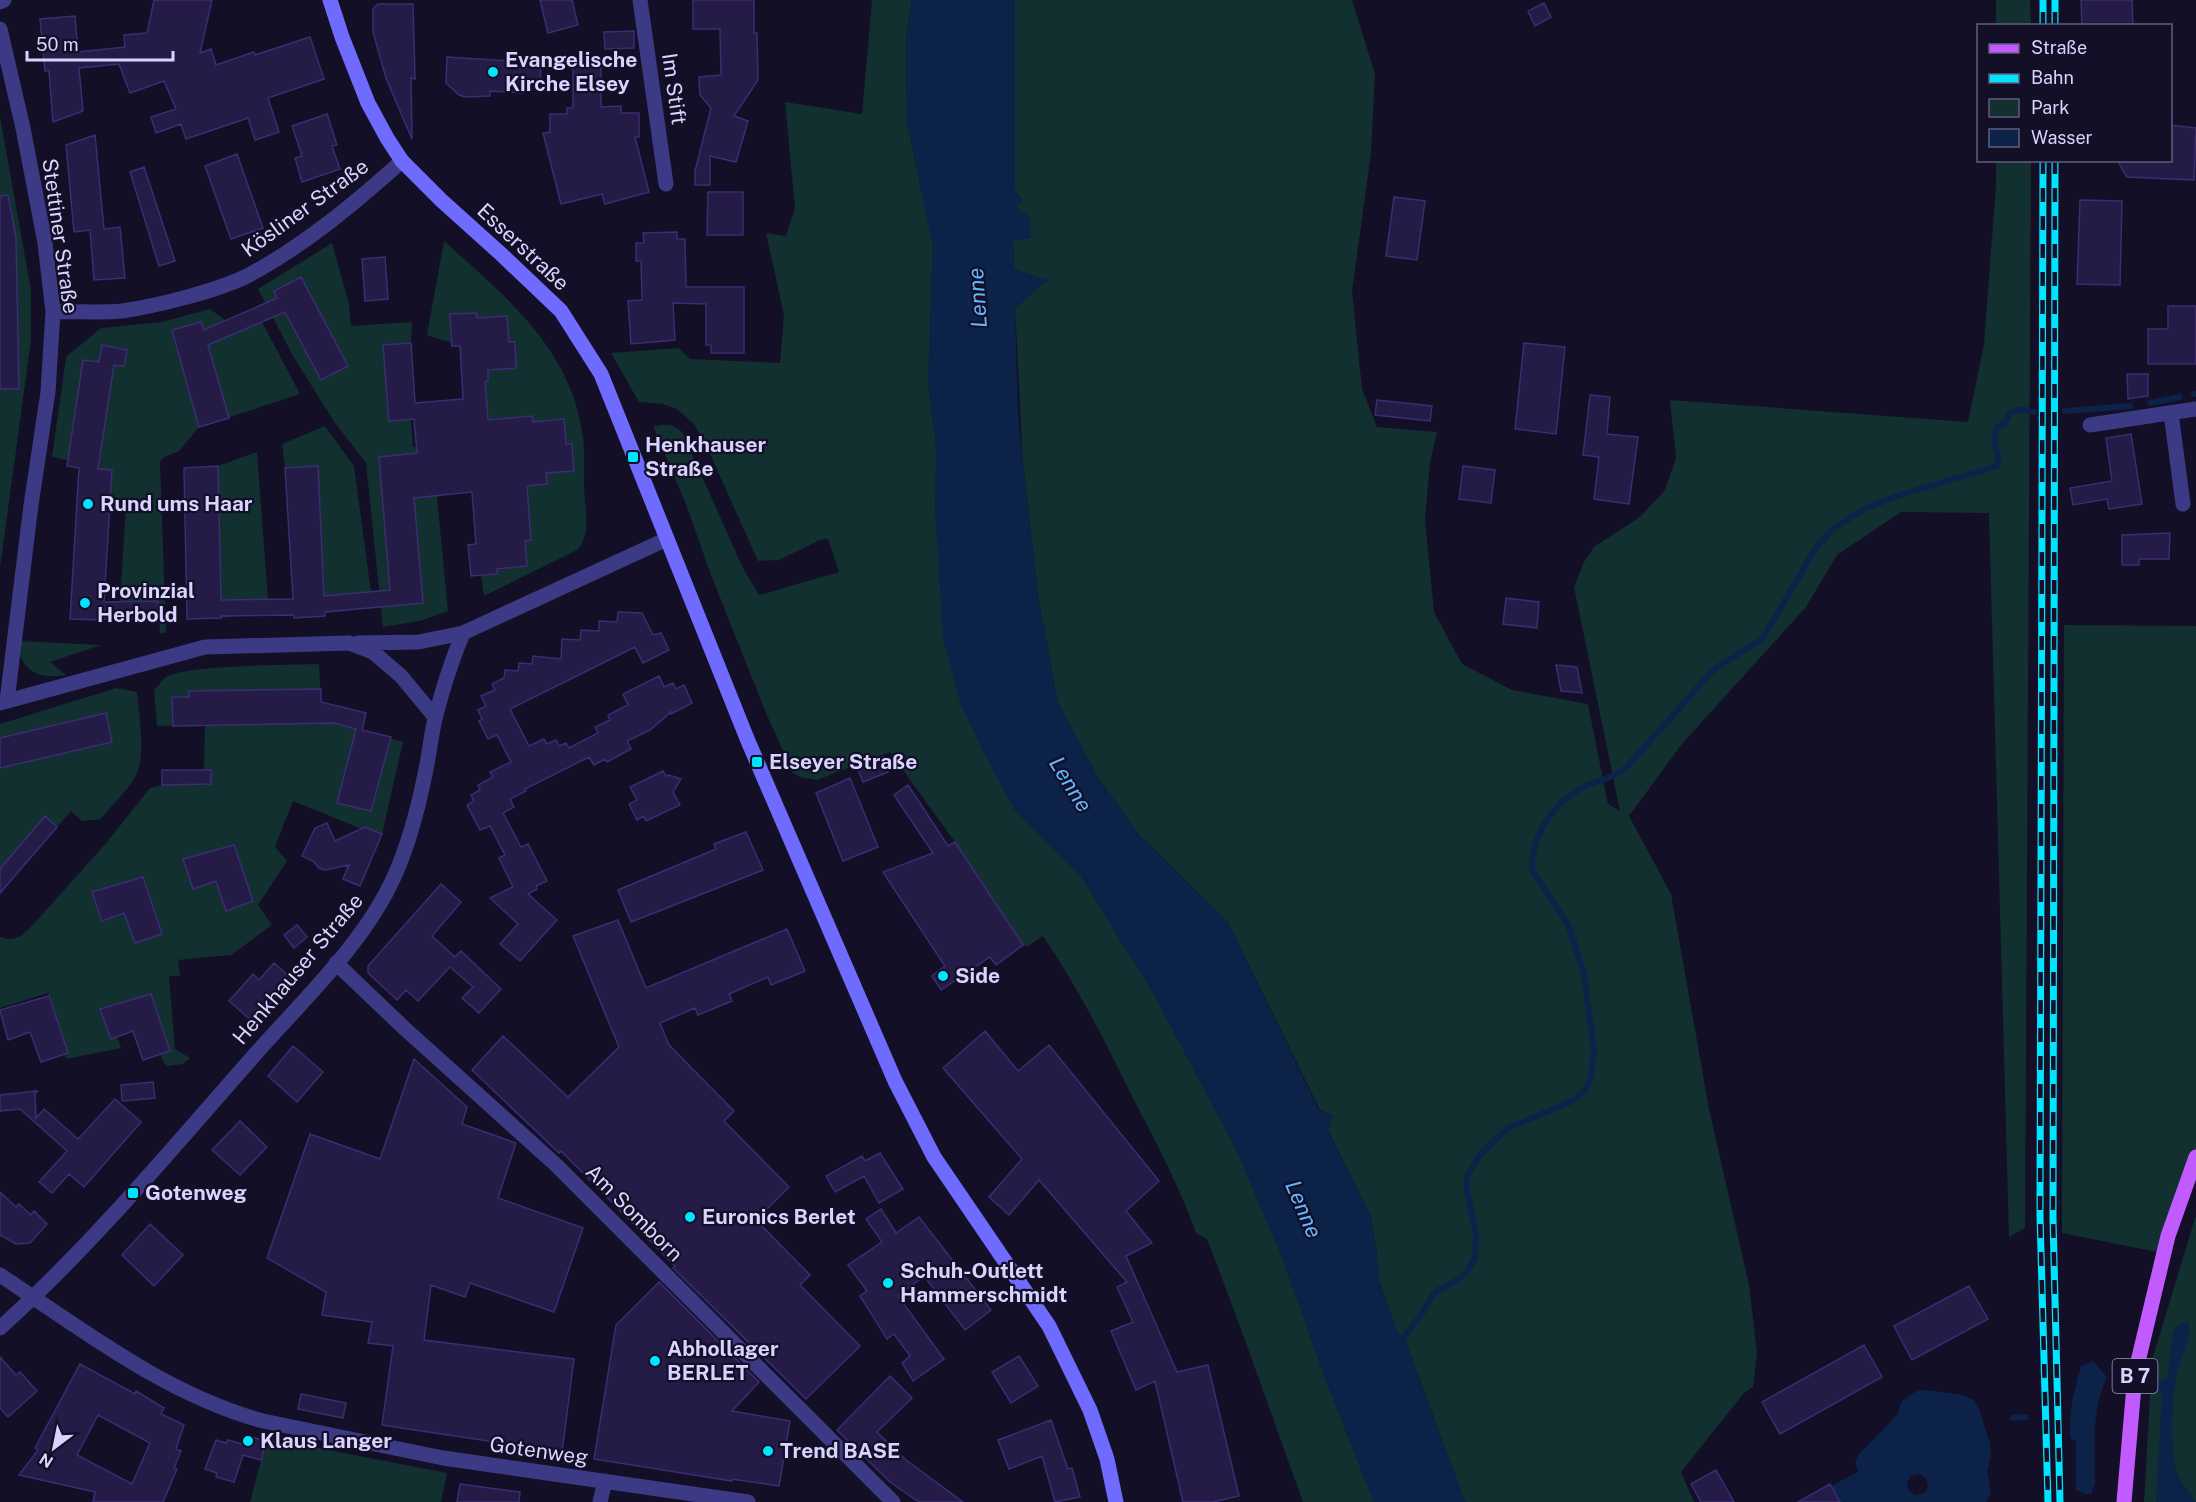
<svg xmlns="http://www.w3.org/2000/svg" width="2196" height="1502" font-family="'Public Sans',sans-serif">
  <rect width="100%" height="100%" fill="#130f26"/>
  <!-- green -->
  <path fill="#12302f" d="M872,0H912L906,38L907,122L933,245L928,382L936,444L1014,809L1081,876L1154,994L1238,1153L1283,1259L1324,1375L1374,1502H1303C1271,1414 1241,1326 1207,1239L1196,1233C1179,1185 1155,1141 1132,1096C1105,1041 1077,986 1043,936L1028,946L1023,945L955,842L890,752L817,780L800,777L793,773L766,713L711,575L686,504L653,426C665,424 673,423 682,432L743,568L759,595L839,572L828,539L820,540L779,560L758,561L710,454L694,424L677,409L663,404L639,402L611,353L679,348L690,359L780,363L784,315L766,233L786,236L795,208L785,102L862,114Z
    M1015,0H1352L1375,74L1371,153L1352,291L1362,389L1377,427L1437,432L1430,463L1425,519L1434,612L1462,664L1512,690L1588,704L1608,804L1620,811L1574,587L1584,562L1594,547L1640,517L1665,490L1676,458L1670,400L1968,422L1984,344L1996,185V161H2031L2025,1228L2009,1237L1989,513L1901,512L1837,555L1806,607L1681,745L1629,816L1671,894L1709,1109L1749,1285L1757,1353L1753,1387L1744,1393L1681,1472L1694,1502H1465L1404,1337L1397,1333L1379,1281L1376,1247L1370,1215L1328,1130L1333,1115L1320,1110L1227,921L1139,835L1097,776L1058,703L1039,602L1023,464L1015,308L1047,280L1014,269L1013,240L1031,238L1015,206L1023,200L1015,191Z
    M1996,0H2030L2031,25H1996Z
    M0,117L31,290V340L0,568Z
    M444,241C506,297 572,349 583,438C585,454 584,472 584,488C585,508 592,535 577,550L484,596L481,576L497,574V570L527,566L525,541L530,540L494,482L487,405L468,382L488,381V370L516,368L515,342H509L507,317L477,318L476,313L450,314L452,343L427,335Z
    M332,243L349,304L351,326L412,322L411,343L383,346L389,420L411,419L413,447L437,446L441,495L437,497L448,611L420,621L383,627L366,463L335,423L318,396L293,356L258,289Z
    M210,309L225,320L232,335L262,322L300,394L199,427L179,451L164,457L160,462L166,633H160L158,601L120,602L126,506L110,504L98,469L114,365L124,366L127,350L102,345L99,362L83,360L68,460L52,457L66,357L101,328L162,322Z
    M325,426L354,466L371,592L338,595L325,603L318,466L285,468L282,444Z
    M257,452L268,600H235V616L221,618L218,466Z
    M2064,625L2196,626V1149L2162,1253L2062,1233Z
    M17,641L101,645L50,662L66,675C39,680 20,671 17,641Z
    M319,664L321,702L366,713L362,730L403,742L382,834L364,830L293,801L275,847L287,861L258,905L272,925L231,955L178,960L180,976H169L175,1049L190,1058L183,1064L166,1066L160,1054L143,1060L132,1031L117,1036L121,1048L66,1059L64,1054L68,1052L48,993L0,1008V937C14,942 21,937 31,927L107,842L150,788L162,785L207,784L206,770H204L205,725L157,726L154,690C158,686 162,680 166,677C182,665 293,665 319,664Z
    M116,688L137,692C139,716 147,759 134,779C125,793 111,806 101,819L82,821L71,811L57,827L45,817L14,853L25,864L14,878L2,868L0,869V724Z
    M2196,1215V1502H2144L2152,1360Z
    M267,1438L447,1473L441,1502H250Z"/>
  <!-- water -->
  <path fill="#0c2248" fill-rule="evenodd" d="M912,0H1015V191L1023,200L1015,206L1030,217L1031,238L1013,240L1014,269L1048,280L1015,308L1018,410L1023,464L1039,602L1058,703L1097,776L1139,835L1227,921L1319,1110L1333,1115L1328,1131L1370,1215L1376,1247L1379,1281L1397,1333L1404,1337L1465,1502H1374L1324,1375L1283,1259L1238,1153L1154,994L1081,876L1014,809L983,751L961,705L943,638L935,507L936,444L928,382L933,245L907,122L906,38Z
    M2188,1321C2194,1337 2180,1357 2177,1374C2172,1398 2169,1452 2178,1475C2182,1485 2191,1493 2196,1502H2156L2162,1395L2156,1391V1385L2159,1380L2163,1381L2167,1378L2173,1332L2177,1326Z
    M2093,1361L2107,1377C2091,1411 2095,1447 2095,1483L2091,1494H2085L2076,1490V1442L2070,1438C2069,1412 2074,1390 2081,1366Z
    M1918,1390L1935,1391L1963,1395L1974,1400L1978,1406L1990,1443L1991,1457L1987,1471L1991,1493L1986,1502H1840L1831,1486L1858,1472L1855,1461L1860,1453L1897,1415L1902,1401ZM1919,1474L1926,1478L1928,1486L1925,1493L1916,1495L1909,1491L1907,1483L1911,1476Z"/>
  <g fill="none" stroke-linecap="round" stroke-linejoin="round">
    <!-- stream -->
    <path stroke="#0c2248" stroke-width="6" d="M2194,394H2196
      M2150,403L2180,397
      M2065,411L2130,406
      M1399,1343L1421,1315L1435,1292L1459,1279L1468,1270L1475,1257L1476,1234L1467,1191V1177L1479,1156L1508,1128L1572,1101L1585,1090L1590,1081L1594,1055L1592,1033L1583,970L1569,927L1532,870C1530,840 1551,807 1576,791C1593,780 1610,781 1627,767L1714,669L1763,638L1815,549L1834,528L1864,509L1900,495L1997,466L1999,459L1995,448L1996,428L2006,422L2010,412L2022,409L2034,412
      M2013,1418L2026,1417"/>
  </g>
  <!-- building -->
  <path fill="#241b47" stroke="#3b2d73" stroke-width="1.5" fill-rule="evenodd" d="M154,0H212L200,53L211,49L216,65L254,52L255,55L310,37L324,79L268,98L279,132L255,140L248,118L186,139L181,124L156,133L151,117L176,109L164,81L130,93L119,64L79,68L83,111L53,122L49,71H45L40,19L75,16L78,52L125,47L124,35L147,33Z
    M540,0H572L578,25L548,33Z
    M693,0H754V33H757L758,80L734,116L748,121L736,162L710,156V185H695V171L711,108L700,95L699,77L721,75L720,29H693Z
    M2081,0H2132L2133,26H2082Z
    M1544,3L1551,17L1535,26L1528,11Z
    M378,4H413L415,79L411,78L412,139L386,78L373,32V9Z
    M634,31V48L605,49L604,32Z
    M447,57L541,63L540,83L524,82L523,93L490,91V96L465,97L459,95L446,83Z
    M573,58L601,59V107L621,106V113H639V137H635L649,192L605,204L602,194L561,204L543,133L550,132V114H567V108H573Z
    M327,114L337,145L332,146L340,169L302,182L295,158L302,156L292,126Z
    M2170,125L2196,128L2194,180L2127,177L2117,160H2170Z
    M95,135L104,229L120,227L125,278L94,280L90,230L74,232L66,145Z
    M237,154L263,228L231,239L205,166Z
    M144,167L175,261L159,266L130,172Z
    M708,192H743V235H707Z
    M8,195L16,237L19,389H0V196Z
    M1394,197L1425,201L1417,260L1386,256Z
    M2080,200L2122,201L2120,285L2077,284Z
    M677,232V239H685L686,287H744V353H711V345H706V304L673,303L675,340L631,344L628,301L642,300L641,261H636V243H644L643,233Z
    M385,257L388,299L365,301L362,259Z
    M301,277L348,366L321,380L285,312L208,345L229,418L199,427L172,330L201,322L204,330L277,298L274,291Z
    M2168,306H2196V364H2148V329H2168Z
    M476,313L477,318L507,316L509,342H515L516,368L488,370V381L485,382L488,420L532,416L533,422L564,419L566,444H572L574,471L546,473L547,484L527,486L531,540L525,541L527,566L497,569V574L471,576L468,545L476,544L472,492L414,498L423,603L325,612V616L294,618V615L221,616V618L187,619L184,468L218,466L221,600L293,599L285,468L318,466L324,596L390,590L379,457L417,453L414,419L389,421L383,345L411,343L415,403L463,399L460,346H452L450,314Z
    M1524,343L1565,347L1556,434L1515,429Z
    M102,345L127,350L124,366L114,365L98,469L112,470L104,602L158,601V618L102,619V620L70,619L79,468L67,466L83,360L99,362Z
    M2127,374H2148V396L2128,399Z
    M1590,395L1610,397L1607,434L1638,437L1629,504L1594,499L1599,457L1583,455Z
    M1377,400L1432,406L1430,421L1375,415Z
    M2131,434L2142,504L2109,509L2107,499L2073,505L2070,488L2112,481L2106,438Z
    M1463,466L1495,470L1491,503L1459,499Z
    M2170,533L2169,559H2139V565H2122V535Z
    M1506,598L1539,602L1537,628L1503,624Z
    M618,612L642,613L653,635L661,633L669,650L643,663L635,647L510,709L529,746L544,739L547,744L556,740L559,746L566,743L569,748L598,733L595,727L610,720L608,715L628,705L623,694L659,676L664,687L673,683L676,689L684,685L692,703L671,714V712L650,730L627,741L631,749L607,762L605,759L594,765L589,757L525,789L526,791L510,799L514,807L503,813L521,847L528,844L547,881L536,886L537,889L528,894L557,920L520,961L500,944L518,924L490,898L513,887L499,858L505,855L490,826L480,830L467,805L474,801L471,795L480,790L478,785L493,777L490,772L511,762L497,735L488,739L479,721L482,719L478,710L486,706L481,696L495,690L492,684L504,678L505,670L518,671L519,663L532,664L533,656L561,659L562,639L580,640L581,630L599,631V621L617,622Z
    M1556,665L1577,667L1582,693L1561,691Z
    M321,689V702L366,713L362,730L391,737L371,811L337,803L356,729L334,723L173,726L172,697H189V691Z
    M106,713L112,742L0,768V738Z
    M882,757L888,772L863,782L857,767Z
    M162,770H211V784L162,785Z
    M663,771L666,776L669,775L681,779L673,792L680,805L646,821L644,816L637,820L629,804L637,800L630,787Z
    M850,778L878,847L843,861L816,793Z
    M908,785L948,846L955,842L1023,945L996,965L990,957L941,990L932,976L945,966L883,872L933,853L894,795Z
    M45,816L57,827L0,893V869Z
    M327,823L335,841L365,827L382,834L360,886L343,879L349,865L325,870L319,868L313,861L302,856L315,828Z
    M746,832L763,870L631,922L618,890L716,849L714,844Z
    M234,845L253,901L226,911L216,881L193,889L183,859Z
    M143,877L162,934L135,943L124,913L102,921L92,892Z
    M441,884L461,902L432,936L455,957L461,951L501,989L479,1013L462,998L473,987L450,967L418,1001L406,990L397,1000L368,973V966Z
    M618,920L646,988L787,929L805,971L771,985L768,977L729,994L732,1001L698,1015L695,1008L660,1023L669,1045L734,1111L724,1121L789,1187L756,1220L810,1275L800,1285L860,1346L806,1399L673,1268L675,1266L561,1151L559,1153L472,1070L503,1036L568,1097L619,1047L573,936Z
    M297,925L307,937L294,948L284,935Z
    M274,963L292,979L253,1022L229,1001L253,974L259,980Z
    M151,994L170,1051L143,1060L133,1031L111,1039L100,1009Z
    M49,996L68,1053L41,1062L30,1032L8,1040L0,1010Z
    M985,1031L1018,1071L1049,1045L1159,1181L1126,1211L1152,1243L1126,1256L1177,1372L1208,1365L1239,1496L1213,1502H1183L1155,1381L1136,1390L1111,1331L1133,1322L1117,1287L1127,1282L1039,1180L1009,1215L989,1197L1022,1159L943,1068Z
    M293,1046L323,1072L297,1102L268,1076Z
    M414,1059L467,1107L462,1124L516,1143L498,1198L583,1228L554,1312L470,1283L465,1297L431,1285L424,1340L574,1359L562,1452L382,1425L393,1346L368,1343L372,1322L322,1315L326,1292L267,1258L310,1134L380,1159Z
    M153,1082L155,1098L122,1101L121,1085Z
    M37,1091L35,1094L36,1118L44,1109L78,1139L115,1099L141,1122L84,1187L69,1174L52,1193L39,1182L67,1151L20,1109L0,1111V1095Z
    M240,1121L267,1147L240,1175L212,1150Z
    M880,1153L903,1189L879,1203L864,1176L835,1192L826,1176L862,1156L865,1161Z
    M0,1192L16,1207L19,1204L31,1215L34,1211L47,1224L30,1243L16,1244L0,1235Z
    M881,1209L896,1233L919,1217L991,1310L965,1330L924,1276L898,1296L944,1359L913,1381L902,1363L910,1356L894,1334L887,1339L860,1296L867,1291L848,1265L882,1242L866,1219Z
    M150,1224L183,1255L154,1286L122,1255Z
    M659,1282L759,1382L732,1411L790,1421L779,1486L732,1479V1481L594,1459L616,1325Z
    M1969,1286L1988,1319L1912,1360L1894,1326Z
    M1864,1345L1882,1377L1780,1434L1762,1402Z
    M1019,1356L1038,1386L1011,1403L992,1372Z
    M0,1357L16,1375L20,1372L37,1391L8,1417L0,1408Z
    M80,1364L135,1394L136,1391L164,1408L161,1414L184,1425L176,1449L181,1451L174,1468L177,1469L163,1502H93L95,1492L19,1475L38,1450L35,1448ZM98,1415L150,1443L132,1484L77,1455Z
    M890,1376L912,1398L877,1432L906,1460L963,1502H920L916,1500L890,1482L837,1430Z
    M301,1394L346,1403L343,1418L298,1409Z
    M1051,1420L1068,1469L1072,1468L1080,1497L1055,1502L1042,1456L1009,1469L998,1440Z
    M248,1436L266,1441L261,1460L243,1455L234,1482L216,1477L217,1473L205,1469L216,1440L226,1443L228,1440L245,1445Z
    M1716,1470L1734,1502H1701L1691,1484Z
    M460,1484L520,1492L519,1502H457Z
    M1830,1484L1840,1502H1798Z"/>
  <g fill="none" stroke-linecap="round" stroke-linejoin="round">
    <!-- minor -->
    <path stroke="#3d3a85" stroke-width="15" d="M640,0L666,184
      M0,2L4,0
      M0,29L23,128L45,243L53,312L48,392L31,505L7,701
      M53,312C76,311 100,313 122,311C156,306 218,291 249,275C305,245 355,203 402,161
      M2171,413L2183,504
      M2090,425L2196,409
      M358,643L419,642L463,633
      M0,703L205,647L349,643L373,652L401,676L435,717
      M336,963L403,1027L555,1164L893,1502
      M0,1275C83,1330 165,1394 263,1421L443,1458L748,1502
      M0,1328C91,1246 170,1151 251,1059C299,1004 364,944 394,877C409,844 419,805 426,769C430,751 431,733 436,715C443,687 452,660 463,633L667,539
      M600,1502L605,1481"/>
    <!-- secondary -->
    <path stroke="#6f6bff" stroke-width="15" d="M330,0L342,37L368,103L387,138L402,161L441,200L501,254L561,311L601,374L748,741L895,1081L934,1157L1049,1326L1090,1410L1107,1459L1116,1502"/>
    <!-- primary -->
    <path stroke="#c25bff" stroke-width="15" d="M2124,1502L2135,1374L2168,1236L2196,1157"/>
    <!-- rail casing -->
    <g stroke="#00e5ff" stroke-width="7">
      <path id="rail" d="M2043,26V0
        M2055,26V0
        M2043,160L2040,1216L2048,1502
        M2055,160L2053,1219L2060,1502"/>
    </g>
    <!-- rail -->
    <use href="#rail" stroke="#130f26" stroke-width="4.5" stroke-dasharray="14" stroke-linecap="butt"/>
  </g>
  <!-- markers -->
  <g fill="#00e5ff" stroke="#130f26" stroke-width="2">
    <circle cx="493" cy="72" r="6"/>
    <rect x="627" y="451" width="12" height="12" rx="3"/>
    <circle cx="88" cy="504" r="6"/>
    <circle cx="85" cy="603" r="6"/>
    <rect x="751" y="756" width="12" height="12" rx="3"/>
    <circle cx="943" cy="976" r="6"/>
    <rect x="127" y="1187" width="12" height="12" rx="3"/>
    <circle cx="690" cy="1217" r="6"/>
    <circle cx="888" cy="1283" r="6"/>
    <circle cx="655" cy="1361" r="6"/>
    <circle cx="248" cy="1441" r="6"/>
    <circle cx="768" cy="1451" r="6"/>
  </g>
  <g text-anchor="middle" stroke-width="4.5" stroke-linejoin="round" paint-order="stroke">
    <!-- shield labels -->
    <rect fill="#130f26" stroke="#9e99be" stroke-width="1.5" x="2112.5" y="1359" width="45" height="34" rx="4.5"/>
    <g font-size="20" font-weight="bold" fill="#d9d4ff">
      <text x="2135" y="1383">B 7</text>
    </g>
    <!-- poi labels -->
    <g font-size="21" font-weight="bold" fill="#d9d4ff" stroke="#130f26" text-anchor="start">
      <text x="505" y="67">Evangelische<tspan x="505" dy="24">Kirche Elsey</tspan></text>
      <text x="645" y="452">Henkhauser<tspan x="645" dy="24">Straße</tspan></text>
      <text x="100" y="511">Rund ums Haar</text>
      <text x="97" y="598">Provinzial<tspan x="97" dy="24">Herbold</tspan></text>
      <text x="769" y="769">Elseyer Straße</text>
      <text x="955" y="983">Side</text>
      <text x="145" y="1200">Gotenweg</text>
      <text x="702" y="1224">Euronics Berlet</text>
      <text x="900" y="1278">Schuh-Outlett<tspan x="900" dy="24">Hammerschmidt</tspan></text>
      <text x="667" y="1356">Abhollager<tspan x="667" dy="24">BERLET</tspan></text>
      <text x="260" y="1448">Klaus Langer</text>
      <text x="780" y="1458">Trend BASE</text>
    </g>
    <!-- street labels -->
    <g font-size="21" fill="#d9d4ff" stroke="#130f26">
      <text transform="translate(674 89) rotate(82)" y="7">Im Stift</text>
      <text transform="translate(305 208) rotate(-36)" y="7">Kösliner Straße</text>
      <text transform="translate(60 236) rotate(82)" y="7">Stettiner Straße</text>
      <text transform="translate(523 247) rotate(43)" y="7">Esserstraße</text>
      <text transform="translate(298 969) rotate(-50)" y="7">Henkhauser Straße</text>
      <text transform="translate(634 1213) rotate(45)" y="7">Am Somborn</text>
      <text transform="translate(539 1451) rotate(8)" y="7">Gotenweg</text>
    </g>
    <!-- water labels -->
    <g font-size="22" font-style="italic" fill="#62b6ff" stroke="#130f26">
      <text transform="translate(977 298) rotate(-94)" y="8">Lenne</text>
      <text transform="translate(1071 784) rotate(58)" y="8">Lenne</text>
      <text transform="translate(1304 1209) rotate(67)" y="8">Lenne</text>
    </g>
  </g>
  <!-- legend -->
  <rect x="1977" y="24" width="195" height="138" fill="#130f26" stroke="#625e7d" stroke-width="1.5"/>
  <rect x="1989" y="44" width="30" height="9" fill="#c25bff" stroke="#625e7d" stroke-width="1.5"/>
  <text x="2031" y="54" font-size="18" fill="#d9d4ff">Straße</text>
  <rect x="1989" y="74" width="30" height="9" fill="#00e5ff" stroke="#625e7d" stroke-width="1.5"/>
  <text x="2031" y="84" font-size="18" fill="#d9d4ff">Bahn</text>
  <rect x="1989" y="99" width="30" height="18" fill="#12302f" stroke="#625e7d" stroke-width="1.5"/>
  <text x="2031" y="114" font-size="18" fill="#d9d4ff">Park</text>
  <rect x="1989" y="129" width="30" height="18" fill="#0c2248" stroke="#625e7d" stroke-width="1.5"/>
  <text x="2031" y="144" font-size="18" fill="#d9d4ff">Wasser</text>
  <!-- north arrow -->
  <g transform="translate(54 1448) rotate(212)" stroke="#130f26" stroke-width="4.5" paint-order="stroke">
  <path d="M0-4.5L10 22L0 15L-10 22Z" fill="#d9d4ff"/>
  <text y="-9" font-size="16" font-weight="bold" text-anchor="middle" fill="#d9d4ff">N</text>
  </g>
  <!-- scale -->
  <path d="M27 51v9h146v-9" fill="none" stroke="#d9d4ff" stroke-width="3"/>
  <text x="36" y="51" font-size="18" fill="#d9d4ff" stroke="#130f26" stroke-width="4.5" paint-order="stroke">50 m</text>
</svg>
